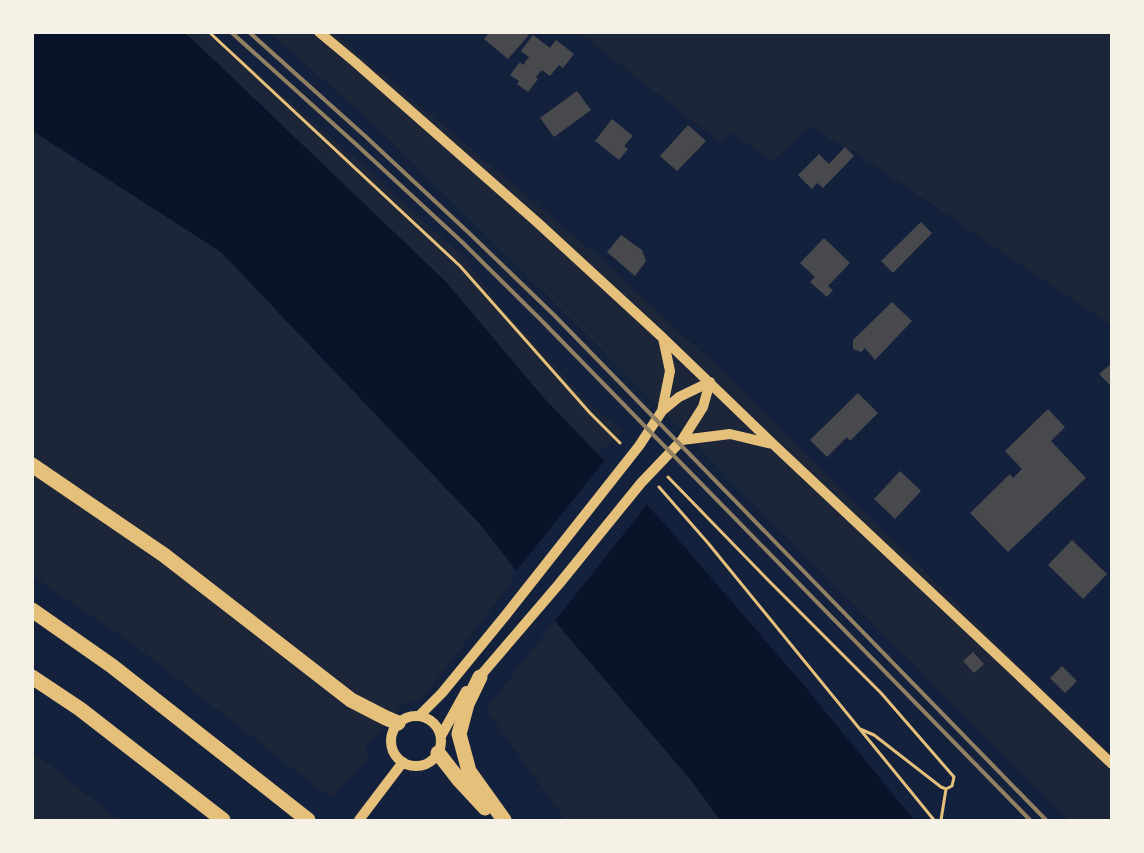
<svg xmlns="http://www.w3.org/2000/svg" width="1144" height="853" font-family="Mulish,sans-serif">
  <rect width="100%" height="100%" fill="#14213d"/>
  <!-- green -->
  <path fill="#1d2539" d="M183,33H212L356,159L464,258L497,303L591,405L623,432L597,454L542,396L447,283L193,40Z
    M270,33H334L594,253L726,375L1011,657L1111,754V820H1069L569,317L373,123Z
    M579,33H1111V325L866,160L809,126L772,162L732,132L719,141Z
    M32,131L221,252L480,524L512,565L513,580L422,699L401,706L365,747L369,759L331,798L137,647L33,576Z
    M556,620L564,632L690,779L720,820H565L486,709Z
    M33,752L118,820H33Z"/>
  <!-- water -->
  <path fill="#0b132b" d="M183,32L193,40L447,283L542,396L664,523L807,689L914,820H720L690,779L564,632L480,524L221,252L33,131L32,33Z"/>
  <!-- pier -->
  <path fill="#14213d" d="M606,459L648,503L554,622L515,573Z"/>
  <!-- building -->
  <path fill="#48494c" d="M490,32H525L529,35L508,59L484,39Z
    M533,35L550,48L556,40L574,54L563,68L559,65L550,76L542,70L536,77L538,79L528,92L517,84L519,81L510,75L520,62L523,65L529,57L521,51Z
    M577,91L591,110L554,137L540,118Z
    M612,119L633,136L624,146L628,149L619,160L595,141Z
    M688,125L706,141L677,171L660,156Z
    M845,147L854,156L823,188L817,183L812,189L798,175L819,154L829,164Z
    M921,222L932,233L893,273L881,261Z
    M621,235L642,250L646,261L635,276L607,252Z
    M824,238L850,263L828,286L833,290L827,297L810,282L815,277L800,263Z
    M892,302L912,321L875,360L865,348L861,352L853,349V340Z
    M1112,363V387L1099,374Z
    M858,393L878,413L850,441L847,437L827,457L810,440Z
    M1048,409L1065,427L1051,441L1086,478L1008,552L970,513L1010,474L1013,478L1022,469L1005,451Z
    M900,471L921,491L895,519L874,499Z
    M1072,540L1107,574L1083,599L1048,565Z
    M973,652L984,664L974,673L963,661Z
    M1062,666L1077,681L1065,693L1050,678Z"/>
  <g fill="none" stroke-linecap="round" stroke-linejoin="round">
    <!-- path -->
    <path stroke="#e5c07b" stroke-width="3" d="M209,32L460,266L590,413L620,443
      M668,477L769,581L881,693L954,777L952,786L946,789L941,787L874,735L860,729
      M659,487L708,543L934,820
      M941,820L946,789"/>
    <!-- secondary -->
    <path stroke="#e5c07b" stroke-width="10" d="M319,32L355,62L538,223L663,338L773,444L1006,663L1112,764
      M662,411L670,371L663,338
      M682,440L730,434L772,444
      M476,681L559,584L641,483L682,440L703,407L710,382
      M419,716L442,693L505,616L639,446L662,411L679,397L710,382
      M391 741a25 25 0 1 1 50 0a25 25 0 1 1-50 0Z
      M441,736L466,691
      M359,820L403,762"/>
    <!-- motorway -->
    <path stroke="#e5c07b" stroke-width="15" d="M32,465L164,555L351,700L386,718L398,723
      M32,610L112,666L308,820
      M32,677L80,709L223,820
      M480,677L467,704L459,734L469,771L504,820
      M438,753L460,781L485,808"/>
    <!-- rail -->
    <path stroke="#918062" stroke-width="4" d="M231,32L359,147L462,242L543,322L1030,820
      M249,32L365,136L468,232L554,315L1046,820"/>
  </g>
  <!-- border -->
  <rect width="1144" height="853" fill="none" stroke="#f6f1e7" stroke-width="68"/>
</svg>
